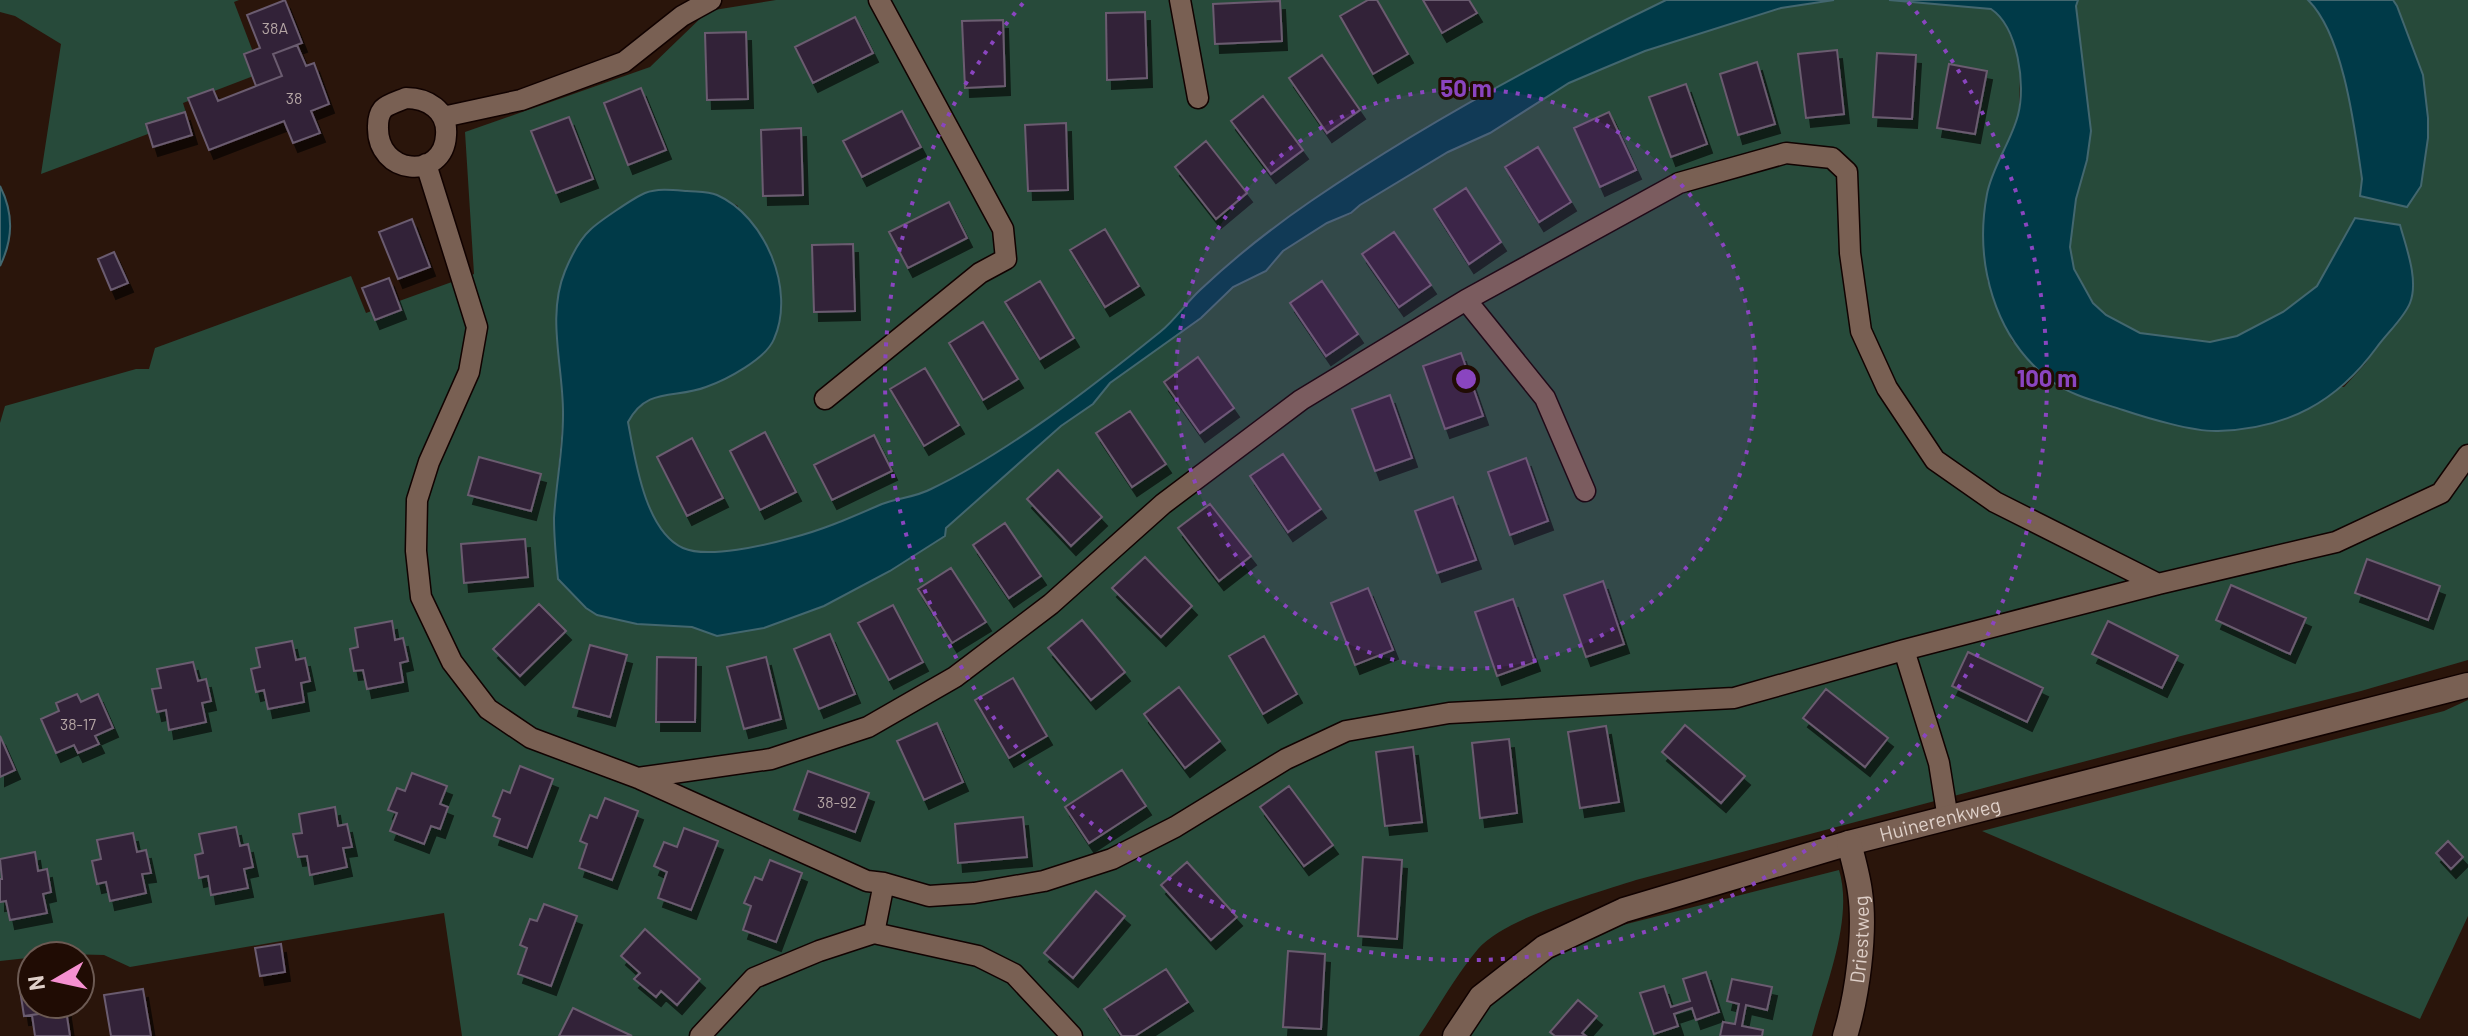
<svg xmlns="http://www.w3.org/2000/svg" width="2468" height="1036" font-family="Barlow,sans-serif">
  <defs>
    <filter id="shadow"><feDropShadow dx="5" dy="9" stdDeviation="0" flood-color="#0009"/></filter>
  </defs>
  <rect width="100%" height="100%" fill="#2a150b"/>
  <!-- green -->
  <path fill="#274a3a" d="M0,0H239L234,2L261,73L183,103L188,119L41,174L61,44L15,16L0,12Z
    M776,0H1666C1544,59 1423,124 1311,201C1273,227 1234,258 1200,290C1186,303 1175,320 1160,332C1093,386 1009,452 931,489C916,497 898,498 882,504C852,517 823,530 791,538C766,545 708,559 683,548C645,531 635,459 628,422C644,393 675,392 705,388L738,206L714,193L669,190L557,300L563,415L554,520L637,624L692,627L717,636L890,571L944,536L946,528L1061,426L1093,404L1110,383L1201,318L1233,287L1266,271L1283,251L1327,223L1351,214L1360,205L1448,152L1490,133L1569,83L1645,51L1781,8L1834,0H1889L1991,9L2001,15L2014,44L2020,66L2019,113L1987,193V280L2012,341L2052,381L2344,387L2365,364L2410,303L2413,282L2408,253L2355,218L2317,286L2283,312L2237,336L2210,342L2139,333L2106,315L2094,303L2074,269L2070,247L2076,199L2087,160L2091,131L2076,6L2078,0H2308C2344,35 2355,131 2362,180L2361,196L2428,138L2423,75L2393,0H2468V660L2361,691L2181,736L1636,880C1594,894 1506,917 1478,949C1456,975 1438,1008 1419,1036H462L444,913L130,967L104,955L64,954L0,961V423L5,406L136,369H149L155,348L351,276L366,313L474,274L465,132L650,67L708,11Z
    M2468,700V916L2420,1019L1982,831L2444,711Z
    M1839,870C1854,919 1825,987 1812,1036H1470L1510,975L1607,929Z"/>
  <!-- water -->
  <path fill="#003a48" stroke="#43676f" stroke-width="2" d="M1666,0H1834L1781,8L1645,51L1602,69L1569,83L1490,133L1448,152L1360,205L1351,213L1327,223L1283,251L1266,271L1233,287L1201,318L1110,383L1093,404L1061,426L946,528L945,536L890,571L824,606L764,628L717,636L692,627L637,624L597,615L586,608L558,579C556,559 554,538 554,518C556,484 563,450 563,416C564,369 546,317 565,271C570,259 580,239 590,230C598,222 635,197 645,193C658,188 674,190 687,191C697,192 708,191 717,195C765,216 796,290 774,339C766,359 726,380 706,387C676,399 647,386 628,422C635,459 645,531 683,548C708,559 766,545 791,538C823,530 852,517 882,504C898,498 916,497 931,489C1009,452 1093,386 1160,332C1175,320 1186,303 1200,290C1234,258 1273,227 1311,201C1423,124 1544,59 1666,0Z
    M1889,0H2078L2076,6L2091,131L2087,160L2076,199L2070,247L2074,269L2093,303L2106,315L2140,333L2210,342L2237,336L2283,312L2317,286L2355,218L2400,225C2406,247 2419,280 2410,303C2404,318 2387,333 2377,347C2337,402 2287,429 2218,431C2194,432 2147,418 2123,410C2099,402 2071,396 2050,380C1994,337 1974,262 1987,194C1992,167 2011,142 2018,115C2026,85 2018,27 1991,9Z
    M2308,0H2393L2397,6L2423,75L2428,118V138L2421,186L2407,207L2360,196L2362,179C2355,131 2344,35 2308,0Z
    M0,186C14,214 13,239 0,266Z"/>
  <!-- building -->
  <path fill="#322437" stroke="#6b5b70" stroke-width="2" filter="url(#shadow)" d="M285,0L302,43L273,54L282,76L256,86L244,54L260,48L247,15Z
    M1368,0H1377L1408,54L1373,74L1340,16Z
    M1423,0H1469L1477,13L1442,33Z
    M1280,1L1282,41L1215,44L1213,4Z
    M1145,12L1147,78L1107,80L1106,13Z
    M855,17L873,53L813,83L795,47Z
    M1003,20L1005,86L965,88L962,21Z
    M746,32L748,99L707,100L705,33Z
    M297,45L306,66L314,63L329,104L311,111L320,133L293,143L284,121L209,150L188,98L213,89L218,101L282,76L273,54Z
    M1837,50L1844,114L1806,118L1798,54Z
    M1877,53L1916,55L1912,119L1873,117Z
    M1322,55L1360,110L1327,133L1289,78Z
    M1757,62L1775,124L1738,135L1720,74Z
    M1949,64L1987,71L1975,134L1937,128Z
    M1686,84L1707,144L1671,157L1649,97Z
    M641,88L666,150L628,165L604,103Z
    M1263,96L1303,150L1271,174L1231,121Z
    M902,111L921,147L862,177L843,141Z
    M185,112L192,135L153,147L146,124Z
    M1609,112L1636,170L1600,187L1574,128Z
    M569,117L593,179L556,193L531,131Z
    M1066,123L1068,190L1028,191L1025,125Z
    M801,128L803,195L763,196L761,130Z
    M1206,141L1247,193L1216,219L1175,167Z
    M1538,147L1571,202L1539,222L1505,167Z
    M1466,188L1501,242L1469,264L1434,209Z
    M949,202L967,238L908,268L889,232Z
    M412,219L430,267L398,279L379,232Z
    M1105,229L1139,286L1105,307L1070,250Z
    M1394,232L1431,285L1399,307L1362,254Z
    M853,244L855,311L814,312L812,245Z
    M114,252L128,283L111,290L98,259Z
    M389,278L401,310L375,320L362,288Z
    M1040,281L1074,338L1040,359L1005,302Z
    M1322,281L1358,334L1326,356L1290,303Z
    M983,322L1018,379L983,400L949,343Z
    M1461,353L1483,416L1445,429L1423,366Z
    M1198,357L1234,408L1200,433L1164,382Z
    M925,368L959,425L924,446L890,389Z
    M1390,395L1412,458L1375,471L1352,409Z
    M1130,411L1166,464L1132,487L1096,433Z
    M765,432L796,492L760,510L730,451Z
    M874,435L892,471L832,500L814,465Z
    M692,438L723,498L687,516L657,457Z
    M1283,454L1321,509L1288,532L1250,476Z
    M479,457L541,474L531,511L468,495Z
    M1526,458L1548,521L1510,535L1488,472Z
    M1058,470L1102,517L1071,546L1027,499Z
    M1453,497L1476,560L1437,573L1415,511Z
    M1210,504L1251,556L1219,581L1178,528Z
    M1005,523L1041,576L1009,598L973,545Z
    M525,539L528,577L464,583L461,544Z
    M1145,557L1192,606L1161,637L1112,588Z
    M2367,559L2440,586L2428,620L2355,593Z
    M951,568L986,622L952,643L918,589Z
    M1603,581L1624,644L1586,657L1564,595Z
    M2231,585L2306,618L2290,654L2216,620Z
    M1368,588L1393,650L1355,665L1331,603Z
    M1513,599L1535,662L1497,676L1475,612Z
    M539,604L566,631L520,676L493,649Z
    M893,605L923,662L889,680L858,623Z
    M1082,620L1125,672L1091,700L1048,648Z
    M392,621L395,640L403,638L408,661L400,663L403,682L367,689L363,670L354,671L350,649L358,647L355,628Z
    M2108,621L2178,656L2162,688L2092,654Z
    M830,634L855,694L819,709L794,649Z
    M1264,636L1297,694L1263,714L1229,656Z
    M292,641L296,660L305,658L310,681L301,683L304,702L268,709L264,690L256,692L251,669L260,667L256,648Z
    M590,645L627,655L610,717L573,707Z
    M1968,652L2043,688L2027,722L1952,686Z
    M657,657L696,658L695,722H656Z
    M766,657L781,719L744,729L727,667Z
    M193,662L198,681L206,679L211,701L202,703L206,722L169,730L166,710L157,712L152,689L161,688L157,669Z
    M1013,678L1047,736L1009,758L975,700Z
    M1179,687L1220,741L1185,768L1144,714Z
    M1826,689L1888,738L1865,767L1803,718Z
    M77,694L81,702L98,694L113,728L95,736L99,744L78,753L74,745L56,753L41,719L59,711L56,703Z
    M937,723L963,782L924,800L897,741Z
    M1685,725L1745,776L1721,803L1662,752Z
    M1606,726L1619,802L1580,808L1568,732Z
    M0,736L15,770L0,777Z
    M1509,739L1517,813L1480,818L1472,743Z
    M1413,747L1422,822L1385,826L1376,752Z
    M520,766L553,779L527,848L494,836L500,819L493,816L503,790L510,793Z
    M1122,770L1146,806L1089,843L1065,807Z
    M808,771L869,793L855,832L794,810Z
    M412,773L447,786L440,804L448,807L440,829L431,826L424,844L390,831L397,813L388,810L397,788L405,791Z
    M1289,786L1333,845L1304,866L1260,807Z
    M605,798L638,811L612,880L579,868L587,844L580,841L590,815L597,818Z
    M335,807L338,826L347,824L352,847L343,848L347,867L310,875L307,856L298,857L293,834L302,833L299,814Z
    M1023,817L1027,857L958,863L955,824Z
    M236,827L240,846L248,844L253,867L244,869L248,888L211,895L208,876L199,878L195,855L203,853L199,834Z
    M684,828L718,841L691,910L658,898L667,872L654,866L664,842L677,847Z
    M133,833L137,852L146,850L151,873L142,874L146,893L110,901L106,882L97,884L92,861L101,859L97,840Z
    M2448,841L2463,857L2451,869L2436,853Z
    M35,852L38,871L47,869L51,892L43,894L47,913L10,920L6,901L0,902V879H2L0,859Z
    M1363,857L1402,860L1397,939L1358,936Z
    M770,860L802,873L776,942L743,930L751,906L744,903L755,877L762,880Z
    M1187,862L1237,917L1211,940L1161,885Z
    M1096,891L1125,916L1073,978L1044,953Z
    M544,904L577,916L551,986L518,974L527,948L520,945L530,919L537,921Z
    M645,929L700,979L677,1005L661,991L656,997L634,979L640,973L621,956Z
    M281,944L285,972L260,976L255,948Z
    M1288,951L1325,954L1321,1029L1283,1027Z
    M1166,969L1188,1002L1135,1036H1122L1104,1009Z
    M1706,972L1719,1012L1696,1020L1692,1008L1674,1014L1678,1026L1654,1034L1640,993L1664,986L1671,1007L1690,1001L1683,979Z
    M1732,979L1772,987L1767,1010L1746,1005L1742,1026L1763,1030L1762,1036H1720L1723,1022L1735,1024L1739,1004L1727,1001Z
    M32,988V1004H65L66,1010L24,1016L20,990Z
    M143,989L151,1036H111L104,995Z
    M1578,1000L1597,1016L1582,1033L1586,1036H1555L1550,1032Z
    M573,1008L632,1036H559Z
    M66,1010L70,1036H35L32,1015Z"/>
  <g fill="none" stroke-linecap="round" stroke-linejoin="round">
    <!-- lane casing -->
    <g stroke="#110200" stroke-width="23">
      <path id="lane" d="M1180,0L1198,98
        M406,98C427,98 448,110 446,135C444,181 376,176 378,126C378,120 379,114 383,109C388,104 399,101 406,98Z
        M443,117L521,100L624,62L682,16L711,0
        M426,164L477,327L469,372L429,462L417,500L416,551L421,597L452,662L488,709L531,738L638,778L867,881L884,883L929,896L974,893L1044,881L1112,859L1175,827L1286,759L1346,731L1449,713L1734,698L1904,650L2158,584L2336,542L2441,493L2468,455
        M1466,300L1545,398L1585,491
        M825,399L980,273L1006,259L1003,229L879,0
        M1904,650L1939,763L1948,819
        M638,778L771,759L868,727L955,677L1051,604L1163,504L1301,400L1466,300L1679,183L1786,153L1832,158L1847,172L1850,253L1861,331L1887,388L1935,460L1995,502L2158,584
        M874,933L884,883
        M700,1036L754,978L819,951L874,933L978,956L1014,974L1072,1036"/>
    </g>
    <!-- street casing -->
    <g stroke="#110200" stroke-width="27">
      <g id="street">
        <path id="s1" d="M1455,1036L1481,997L1545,947L1624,910L1849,843L2468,685"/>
        <path id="s2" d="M1845,1036C1857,997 1866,933 1860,892C1858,876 1853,859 1849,843"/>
      </g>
    </g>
    <!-- lane -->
    <use href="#lane" stroke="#796053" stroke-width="20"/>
    <!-- street -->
    <use href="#street" stroke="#796053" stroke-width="24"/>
  </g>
  <!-- distance rings -->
  <circle cx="1466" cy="379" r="290" fill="#8a45c0" fill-opacity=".12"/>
  <g fill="none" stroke="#8a45c0" stroke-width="4" stroke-dasharray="4 8">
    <circle cx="1466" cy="379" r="290"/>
    <path d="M1908 2A581 581 0 1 1 1024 2"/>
  </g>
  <g text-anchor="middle" stroke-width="6" stroke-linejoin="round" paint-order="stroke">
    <!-- number labels -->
    <g font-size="16" fill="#b4a5a4">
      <text x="275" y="34">38A</text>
      <text x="294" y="104">38</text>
      <text x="78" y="730">38-17</text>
      <text x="837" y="808">38-92</text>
    </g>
    <!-- street labels -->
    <g font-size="20" fill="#dfd0c9" stroke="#200c04">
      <text dy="7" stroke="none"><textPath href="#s1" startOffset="544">Huinerenkweg</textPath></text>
      <text dy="7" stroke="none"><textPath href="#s2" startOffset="98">Driestweg</textPath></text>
    </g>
  </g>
  <circle cx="1466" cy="379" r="12" fill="#8a45c0" stroke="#200c04" stroke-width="4"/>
  <g font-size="24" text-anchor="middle" font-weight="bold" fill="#8a45c0" stroke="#200c04" stroke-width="6" stroke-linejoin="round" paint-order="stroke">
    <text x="1466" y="97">50 m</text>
    <text x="2047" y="387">100 m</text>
  </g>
  <!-- north arrow -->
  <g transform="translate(56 980) rotate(261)"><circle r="38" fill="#200c04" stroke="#6c5a53" stroke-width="2"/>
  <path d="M0-6L14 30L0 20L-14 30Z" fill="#f590d1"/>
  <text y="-12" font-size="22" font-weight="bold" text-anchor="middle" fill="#dfd0c9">N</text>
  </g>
</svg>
